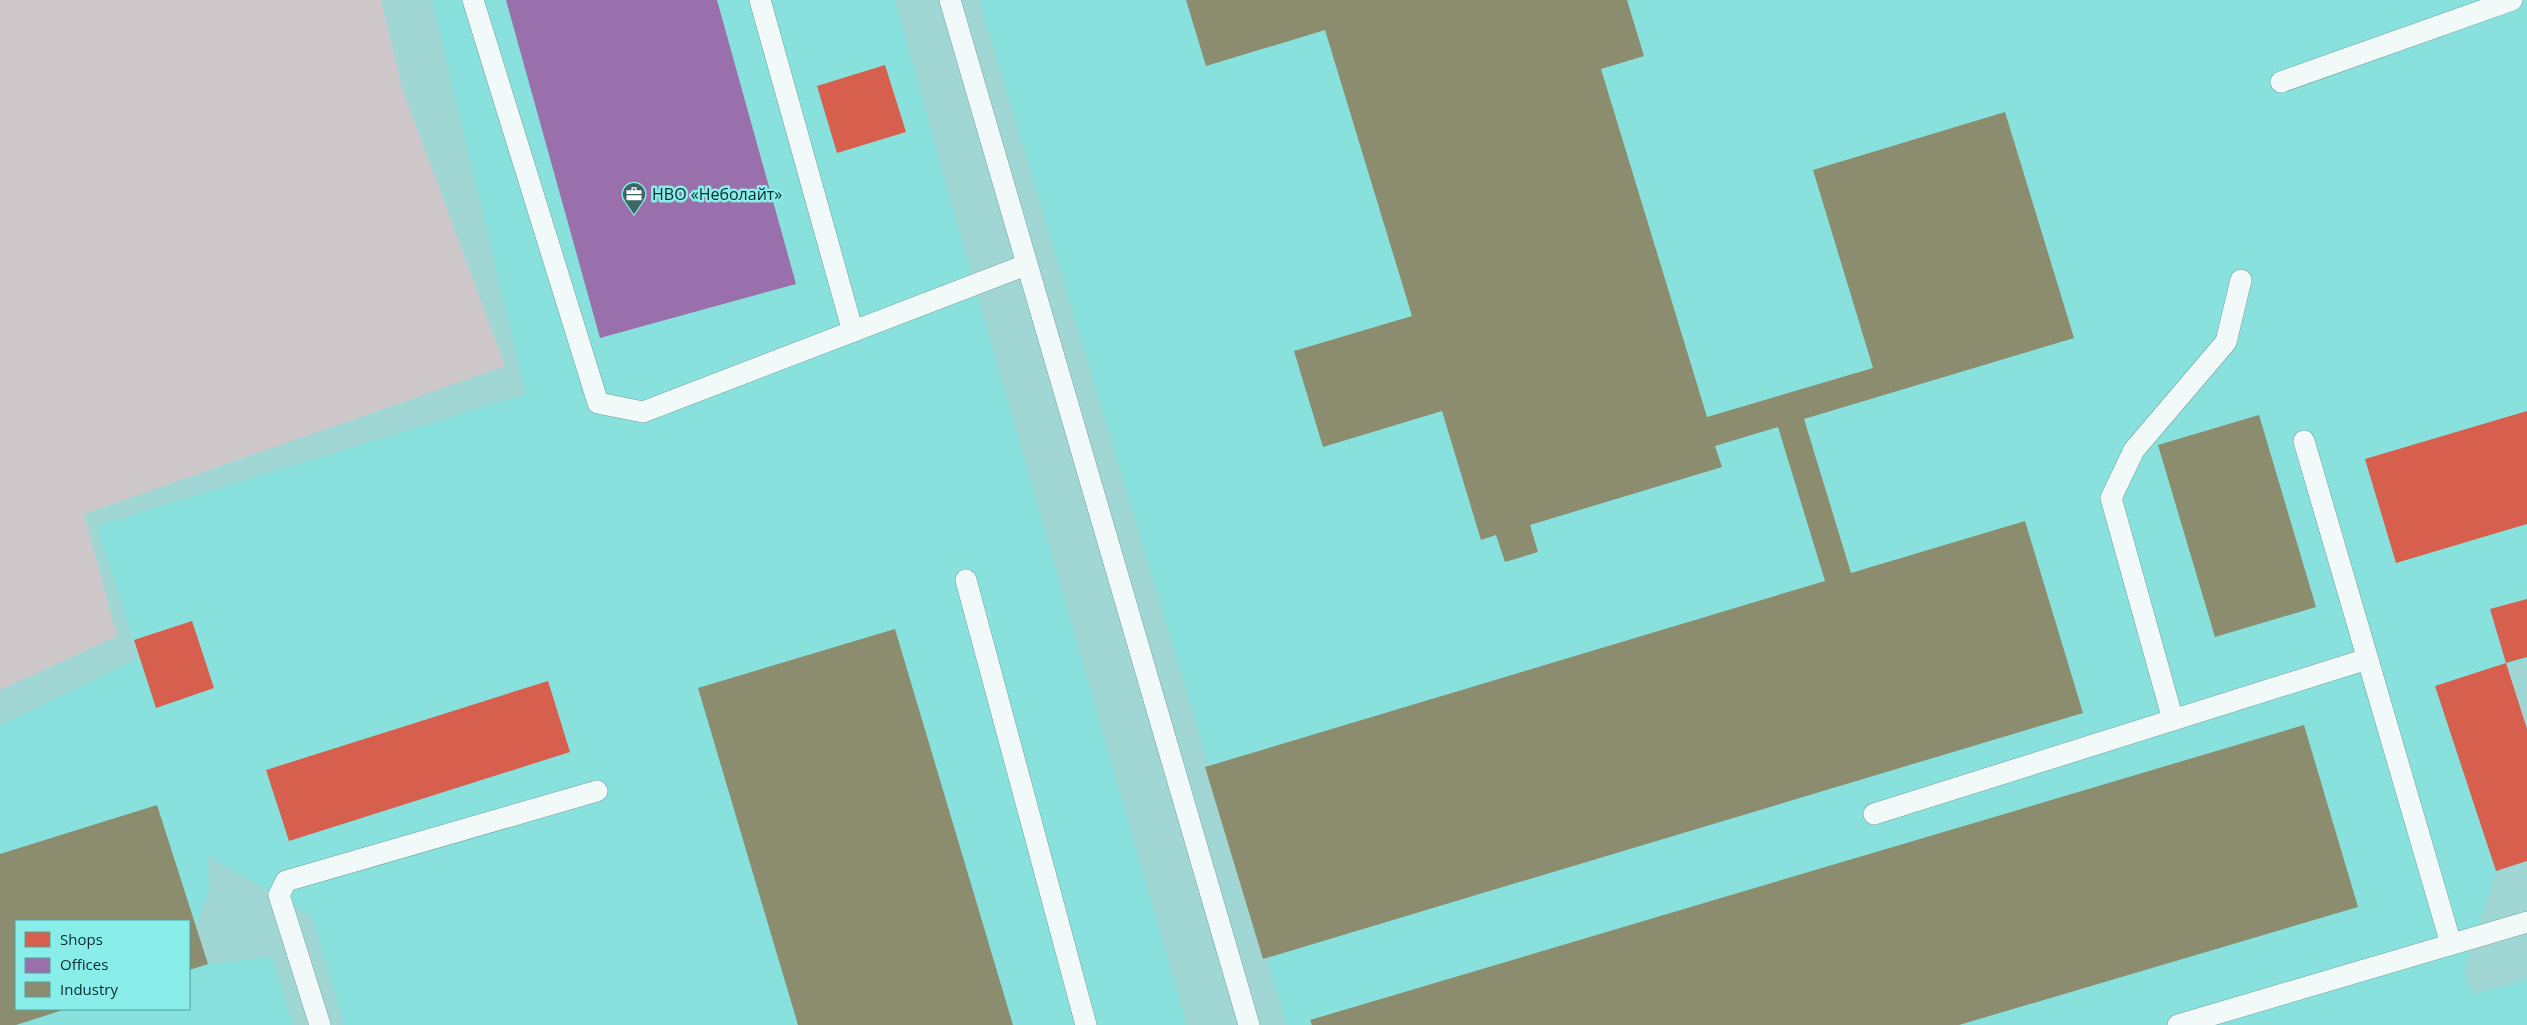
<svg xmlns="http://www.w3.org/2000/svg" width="2527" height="1025" font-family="'Open Sans',sans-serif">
  <rect width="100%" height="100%" fill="#a0d7d4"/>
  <!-- built -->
  <path fill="#88e1dc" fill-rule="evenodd" d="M432,0H895L983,316L1187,1025H344L312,916L208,856L209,890L196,927L208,964L272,957L293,1025H0V726L139,658L97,526L526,394ZM16,921H189V1009H16Z
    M979,0H2527V660L2436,687L2496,871L2464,972L2473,994L2527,980V1025H1287Z"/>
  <!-- green -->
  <path fill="#cec8ca" d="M0,0H381L403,91L505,366L84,514L117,636L0,690Z"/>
  <!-- shops -->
  <path fill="#d6604d" d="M885,65L906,132L837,153L817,86Z
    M2527,411V524L2396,563L2365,459Z
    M2527,599V657L2506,663L2490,609Z
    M192,621L214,688L156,708L134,640Z
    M2506,663L2527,729V861L2496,871L2435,686Z
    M548,681L570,752L289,841L266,770Z"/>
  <!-- offices -->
  <path fill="#9970ab" d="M506,0H717L796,284L600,338Z"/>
  <!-- industry -->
  <path fill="#8c8c6e" d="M1186,0H1627L1644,56L1601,69L1707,417L1873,368L1813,170L2005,112L2074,338L1804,419L1851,573L2025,521L2083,713L1263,959L1205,767L1825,581L1778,427L1715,446L1722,467L1530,525L1538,552L1505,562L1496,535L1481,540L1442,411L1323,447L1294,351L1412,316L1325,30L1206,66Z
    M2259,415L2316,607L2215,637L2158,445Z
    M895,629L1013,1025H798L698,688Z
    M2304,725L2358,907L1959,1025H1312L1310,1020Z
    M157,805L208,964L189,970V921H16V1009H66L16,1025H0V854Z"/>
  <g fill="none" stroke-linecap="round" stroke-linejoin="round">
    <!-- service casing -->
    <g stroke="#72a09e" stroke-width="22">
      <path id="service" d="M473,0L598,403L643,412L1026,265
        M760,0L853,332
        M950,0L1249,1025
        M2281,82L2512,0
        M2304,441L2451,944
        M966,580L1086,1025
        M2173,720L2111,498L2134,450L2226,342L2241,280
        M1874,814L2367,659
        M320,1025L279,895L286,881L597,791
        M2178,1025L2527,922"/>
    </g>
    <!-- service -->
    <use href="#service" stroke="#f1f9f9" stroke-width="21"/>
  </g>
  <!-- icons -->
  <defs>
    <g id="office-pin" transform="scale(1.25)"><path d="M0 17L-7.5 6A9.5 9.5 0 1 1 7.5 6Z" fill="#3d6765" stroke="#89eee9"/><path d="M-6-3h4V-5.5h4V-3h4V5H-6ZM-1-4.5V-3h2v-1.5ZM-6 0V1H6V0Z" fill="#fff"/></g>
  </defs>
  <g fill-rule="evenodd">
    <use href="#office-pin" x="634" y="194"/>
  </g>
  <g text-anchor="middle" stroke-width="5" stroke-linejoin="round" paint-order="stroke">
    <!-- poi labels -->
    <g font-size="16" fill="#082a29" stroke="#89eee9" text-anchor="start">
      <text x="652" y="200">НВО «Неболайт»</text>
    </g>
  </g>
  <!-- legend -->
  <rect x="15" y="920" width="175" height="90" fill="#89eee9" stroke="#55a09c"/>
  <rect x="25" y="932" width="25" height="15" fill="#d6604d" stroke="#55a09c"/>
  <text x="60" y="945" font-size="15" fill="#082a29">Shops</text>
  <rect x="25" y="958" width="25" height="15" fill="#9970ab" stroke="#55a09c"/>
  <text x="60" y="970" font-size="15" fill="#082a29">Offices</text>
  <rect x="25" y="982" width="25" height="15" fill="#8c8c6e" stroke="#55a09c"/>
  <text x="60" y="995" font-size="15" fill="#082a29">Industry</text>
</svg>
